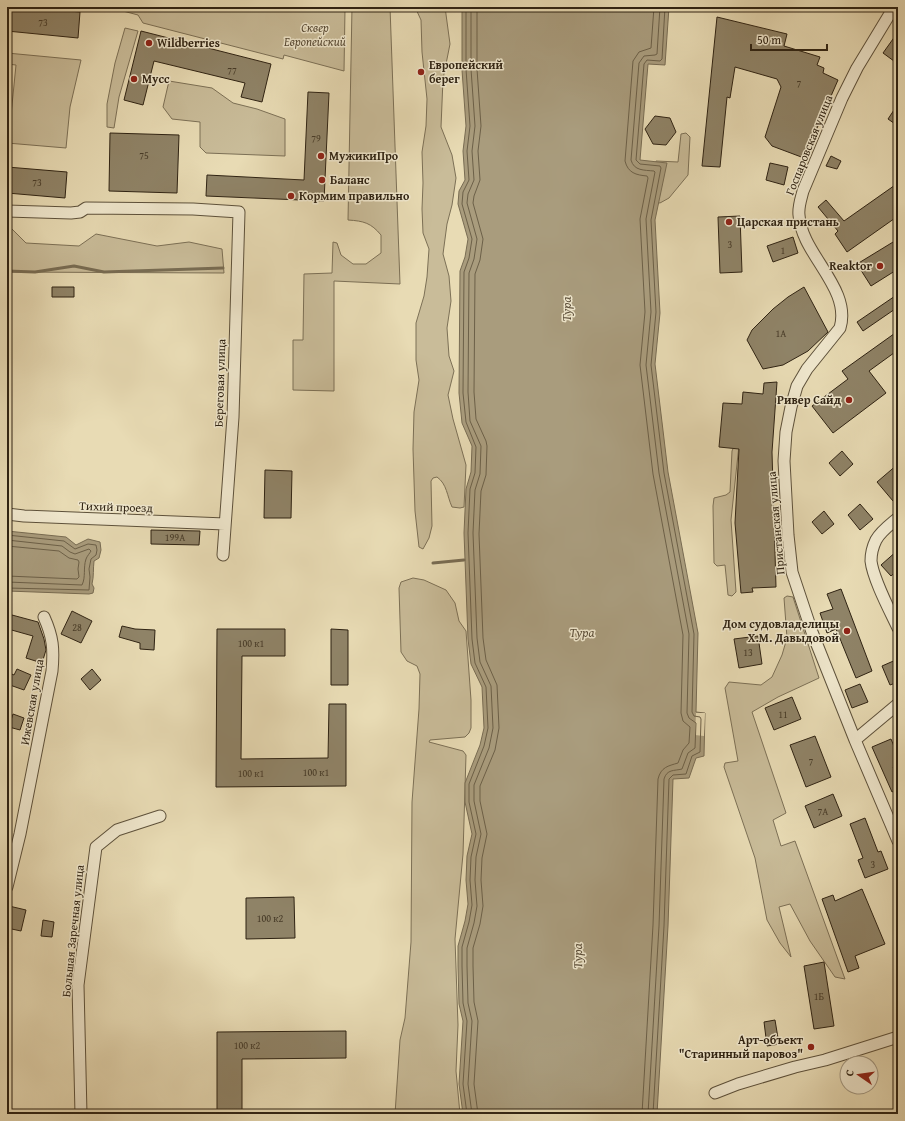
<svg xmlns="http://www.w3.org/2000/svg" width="905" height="1121" font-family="'Gentium Book Plus',serif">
  <rect width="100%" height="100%" fill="#e8dbb4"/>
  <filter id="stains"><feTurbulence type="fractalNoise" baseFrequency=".005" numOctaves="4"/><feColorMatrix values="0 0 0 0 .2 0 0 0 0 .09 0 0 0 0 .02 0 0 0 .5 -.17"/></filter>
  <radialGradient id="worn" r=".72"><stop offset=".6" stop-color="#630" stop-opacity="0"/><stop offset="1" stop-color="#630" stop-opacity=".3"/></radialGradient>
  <!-- green -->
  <path fill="#c9bc99" stroke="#7c7056" d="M108,7H334L345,9L344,71L284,55L283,59L143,23L138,15Z
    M352,7H390L400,284L334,281V391L293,390V340H303L304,274L332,273L333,242L337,243L341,255L353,264H366L381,253V235C371,223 364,221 348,220Z
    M415,7H445L450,44L443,79L441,127L452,155L456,178L452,205L447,224L443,254L449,276L451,301L447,328L449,356L454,371L448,395L453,419L466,465L464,507L460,508L452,507C447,496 447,484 437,477L433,478L431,481L432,526L429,538L423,549L419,547L415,511L413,449L414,412L419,380L416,360V323L424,296L427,277L429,249L423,233L422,209L423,183L422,152L426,126L427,99L422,52L421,20Z
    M125,28L138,31L119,97L114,128L107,127V104L115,63Z
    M7,53L81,60L70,107L66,148L7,143V125H10L16,65L7,64Z
    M169,81L212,88L233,103L257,109L285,119V156L206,153L200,147V122L172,119L163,107Z
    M686,133L690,137L688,175L669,198L660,203L655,202L650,198L656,161L678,162L681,134Z
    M7,226H9L26,243L79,246L96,234L157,246L189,242L222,249L224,273L7,272Z
    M735,444L739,445L731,520L736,592L732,596L728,595L725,565L717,566L714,563L713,506L714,498L726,495L730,492L732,451Z
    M413,578L424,580L446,590L455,603L459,621L466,631L471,700V728L469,733L465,737L430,740L429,742L463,751L466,755L463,854L455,939L458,1025L456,1071L460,1114H395L400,1040L405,1018L411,942L412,802L419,709L420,674L417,666L407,661L401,652L399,588L401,582Z
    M787,596L793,597L819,678L778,697L752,712L786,813L773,820L781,846L795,841L845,979L835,977L810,941L790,904L779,907L791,957L780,943L767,920L755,858L724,767L725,763L738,761L725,688L729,682L761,685L772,677L782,655L787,638L784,598Z"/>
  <!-- water -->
  <path fill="#a99c7d" stroke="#786c53" d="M462,7H669L665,65L648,64L640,160L667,163L655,220L660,313L655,364L668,472L698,633L696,712L705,713L704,756L696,758L689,778L673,779L668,926L657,1114H463L459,1084L463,1021L459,1004L458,966V946L465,921L468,904L466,880L467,856L472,834L465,802V783L480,745L484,728L482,687L471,664L468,639L464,533L466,489L471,472L472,446L462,423L459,393L460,271L465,257L468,239L458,204L459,191L465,180L463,151L466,126L462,70Z
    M7,531L66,537L76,545L88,539L100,542L101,550L99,558L94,561C93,569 94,576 92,584L94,588L93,593L89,594L7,591Z"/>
  <!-- pier -->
  <path fill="#e8dbb4" d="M696,713H705L704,736L695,735Z"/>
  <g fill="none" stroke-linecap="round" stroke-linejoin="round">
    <!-- shore -->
    <path stroke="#6c6048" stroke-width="1" d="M466,7V69L470,126L467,151L469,180L463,192L462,204L472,239L469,258L464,272L463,393L466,422L476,447L475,473L470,489L468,533L472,639L475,663L486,687L488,728L484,746L469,784V802L476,834L471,857L470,880L472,905L469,922L462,947V966L463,1003L467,1021L463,1084L467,1114
      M471,7V69L475,126L472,151L474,180L468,194L467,203L477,239L474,259L469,273L468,392L470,421L481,446L480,474L475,490L473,533L477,638L480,662L491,686L493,728L489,748L474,785V801L481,834L476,857L475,880L477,906L474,923L467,948V966L468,1003L472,1021L468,1084L472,1114
      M477,7V69L481,126L478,151L480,180L474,196L473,203L483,239L480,260L475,274L474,392L476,419L486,441L487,446L486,475L481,491L479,534L483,638L486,660L497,685L499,728L495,750L480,786V801L487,834L482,858L481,880L483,906L480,924L473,948V966L474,1002L478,1021L474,1084L478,1114
      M7,535L64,541L75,549L88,544L96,545L97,550L96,555L91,559L89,569L90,577L89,590L7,588
      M7,540L62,546L70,552L75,554L89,549L91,551C90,553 87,556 86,559C83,568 86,577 82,585L7,582
      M7,546L59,551L69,558L78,560L79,562L78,569L79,577L77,579L7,576
      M642,1114L653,925L658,779C661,767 668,766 678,763L683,750L689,743L690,727L683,721L681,713L683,635L653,474L640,365L645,312L640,219L648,178L647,176C636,175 628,173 625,161L633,61L639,52L651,48L654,7
      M648,1114L659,926L664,779C667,769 674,771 682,769L688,753L695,748L696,723L689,718L687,713L689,634L659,473L646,365L651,312L646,219L655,172L654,171C644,170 634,171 631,160L639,63L644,56L655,55L657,54L660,7
      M653,1114L664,926L669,779L673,775L686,774L692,756L700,752L701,719L700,717L694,716L692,712L694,634L664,473L651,365L656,312L651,220L661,168L660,166L640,164L636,160L644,64L647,60L660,61L662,59L665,7"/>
    <!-- stream -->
    <path stroke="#786c53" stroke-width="3" d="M7,271L35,272L74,266L104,272L223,268
      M433,563L464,560"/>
  </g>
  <!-- building -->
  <path fill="#8f8367" stroke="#2f2313" d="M7,7H26L80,12L78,38L7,31Z
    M717,17L787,34L784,46L820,57L817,65L824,68L823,73L838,80L804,158L772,146L765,137L781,87L777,79L735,67L730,98L727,97L720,167L702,166Z
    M141,31L271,64L262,102L241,97L245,83L154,61L143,105L124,100Z
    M898,32V64L883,53Z
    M308,92L329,93L324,201L206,196L207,175L304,180Z
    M898,104V126L888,119Z
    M655,116L670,118L676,132L666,145L653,144L645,129Z
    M110,133L179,135L177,193L109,191Z
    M831,156L841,161L837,169L826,166Z
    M770,163L788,167L784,185L766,180Z
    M7,167L67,172L65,198L7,193Z
    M898,183V216L847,252L835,234L838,231L818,207L826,200L844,221Z
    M740,216L742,272L720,273L718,217Z
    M793,237L798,253L773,262L767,246Z
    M898,239V269L871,286L857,264Z
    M52,287H74V297H52Z
    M804,287L828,332L808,351L783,365L763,369L747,340L752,330L773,309L788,297Z
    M898,294V307L863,331L857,322Z
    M898,331V350L869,371L886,393L833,433L812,406L848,379L842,371Z
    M777,382L772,452L776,587L752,588L753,592L741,593L735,523L739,449L719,447L723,403L742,404L743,392L763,394L764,383Z
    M842,451L853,464L840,476L829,463Z
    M898,464V497L893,501L877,482Z
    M265,470L292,471L291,518H264Z
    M860,504L873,519L860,530L848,515Z
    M824,511L834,524L822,534L812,522Z
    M151,530L200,531L199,545L151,544Z
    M898,550V570L891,576L881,565Z
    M841,589L872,671L856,678L836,629L827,633L820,613L833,609L827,594Z
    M72,611L92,621L81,643L61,634Z
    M12,615L38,622L44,639L46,650L42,663L26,658L33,636L8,629Z
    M122,626L135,629L155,630L154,650L140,649V643L119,637Z
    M217,629H285V656H242L241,759L328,758L329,704H346V786L216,787Z
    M331,629L348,630V685H331Z
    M758,636L762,664L739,668L734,639Z
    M898,659V682L890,685L882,666Z
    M17,669L31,675L24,690L7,684V672L14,675Z
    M92,669L101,680L90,690L81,679Z
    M860,684L868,702L852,708L845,690Z
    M792,697L801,719L774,730L765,708Z
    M13,714L24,718L20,730L9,727Z
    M815,736L831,777L806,787L790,745Z
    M891,739L898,756V764L893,767L898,776V789L892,792L872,747Z
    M833,794L842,816L814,828L805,806Z
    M865,818L878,852L881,851L888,869L865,878L858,860L863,858L850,824Z
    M862,889L885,944L855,956L859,968L848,972L822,899L833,895L835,901Z
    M294,897L295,938L246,939V898Z
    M9,906L26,910L21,931L7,928V916Z
    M43,920L54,922L52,937L41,936Z
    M824,962L834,1026L814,1029L804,966Z
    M775,1020L779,1044L767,1046L764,1022Z
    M346,1031V1058L242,1059V1114H217V1032Z"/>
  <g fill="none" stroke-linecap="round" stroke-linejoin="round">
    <!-- minor casing -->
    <g stroke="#5d513b" stroke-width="13">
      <path id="minor" d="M894,7L857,68L842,98L803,191C801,199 798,207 799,215C801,254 852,288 840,328L807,369L797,386L791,407L786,432L784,461L788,535L792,572L812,632L855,740L898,841
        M7,211L71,213L80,212L86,208L193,209L239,212L233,417L223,555
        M7,514L24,516L225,524
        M898,518C891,524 881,531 876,540C873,546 871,554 871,561C873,579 890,611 898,628
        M855,740L898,704
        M7,887L20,834L52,671C54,649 53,637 44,617
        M715,1093L738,1084L795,1067L825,1060L898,1037
        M81,1114L78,985L96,847L117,830L160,816"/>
    </g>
    <!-- minor -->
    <use href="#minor" stroke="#f0e8ce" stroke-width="11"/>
  </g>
  <!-- markers -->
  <g fill="#8f2418" stroke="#f0e8ce" stroke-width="1.5">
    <circle cx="149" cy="43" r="4"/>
    <circle cx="421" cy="72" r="4"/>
    <circle cx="134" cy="79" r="4"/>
    <circle cx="321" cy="156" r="4"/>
    <circle cx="322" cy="180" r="4"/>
    <circle cx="291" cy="196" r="4"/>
    <circle cx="729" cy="222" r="4"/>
    <circle cx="880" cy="266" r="4"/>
    <circle cx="849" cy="400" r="4"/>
    <circle cx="847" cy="631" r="4"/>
    <circle cx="811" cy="1047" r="4"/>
  </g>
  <g text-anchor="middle" stroke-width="3" stroke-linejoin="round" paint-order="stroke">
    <!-- number labels -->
    <g font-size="10" fill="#473b28">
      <text x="43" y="26">73</text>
      <text x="232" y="74">77</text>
      <text x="799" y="87">7</text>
      <text x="316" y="142">79</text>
      <text x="144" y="159">75</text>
      <text x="37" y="186">73</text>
      <text x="730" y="248">3</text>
      <text x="783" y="254">1</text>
      <text x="781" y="337">1А</text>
      <text x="175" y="541">199А</text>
      <text x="77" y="631">28</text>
      <text x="251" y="647">100 к1</text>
      <text x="748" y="656">13</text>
      <text x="783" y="718">11</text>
      <text x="811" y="765">7</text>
      <text x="316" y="776">100 к1</text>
      <text x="251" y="777">100 к1</text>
      <text x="823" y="815">7А</text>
      <text x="873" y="868">3</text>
      <text x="270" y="922">100 к2</text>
      <text x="819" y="1000">1Б</text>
      <text x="247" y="1049">100 к2</text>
    </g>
    <!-- park labels -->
    <g font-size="12" font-style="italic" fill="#564934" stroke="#f0e8ce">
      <text x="315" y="32">Сквер<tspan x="315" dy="14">Европейский</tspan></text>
    </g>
    <!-- poi labels -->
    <g font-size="12" font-weight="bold" fill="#2f2313" stroke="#f0e8ce" text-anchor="start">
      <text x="157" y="47">Wildberries</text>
      <text x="429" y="69">Европейский<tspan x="429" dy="14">берег</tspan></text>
      <text x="142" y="83">Мусс</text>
      <text x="329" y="160">МужикиПро</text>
      <text x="330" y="184">Баланс</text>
      <text x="299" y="200">Кормим правильно</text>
      <text x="737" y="226">Царская пристань</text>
      <text x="872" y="270" text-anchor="end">Reaktor</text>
      <text x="841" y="404" text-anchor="end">Ривер Сайд</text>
      <text x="839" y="628" text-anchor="end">Дом судовладелицы<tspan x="839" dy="14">Х.М. Давыдовой</tspan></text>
      <text x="803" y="1044" text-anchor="end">Арт-объект<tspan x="803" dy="14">"Старинный паровоз"</tspan></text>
    </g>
    <!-- street labels -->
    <g font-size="12" fill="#2f2313" stroke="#f0e8ce">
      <text transform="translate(809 145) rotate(-68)" y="4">Госпаровская улица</text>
      <text transform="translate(220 383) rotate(-88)" y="4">Береговая улица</text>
      <text transform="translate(116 507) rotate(2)" y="4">Тихий проезд</text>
      <text transform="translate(776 523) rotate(-95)" y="4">Пристанская улица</text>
      <text transform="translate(32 702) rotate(-80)" y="4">Ижевская улица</text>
      <text transform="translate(73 931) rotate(-84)" y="4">Большая Заречная улица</text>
    </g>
    <!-- water labels -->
    <g font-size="13" font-style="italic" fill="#5a4d38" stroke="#f0e8ce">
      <text transform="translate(566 309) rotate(-90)" y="5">Тура</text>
      <text x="582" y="637">Тура</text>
      <text transform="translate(577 956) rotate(-91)" y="5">Тура</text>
    </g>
  </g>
  <!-- margin -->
  <rect width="905" height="1121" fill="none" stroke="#e8dbb4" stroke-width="24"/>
  <rect x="8" y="8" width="889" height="1105" fill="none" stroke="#2f2313" stroke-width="2"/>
  <rect x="12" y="12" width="881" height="1097" fill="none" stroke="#2f2313"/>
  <!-- north arrow -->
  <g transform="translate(859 1075) rotate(283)"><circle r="19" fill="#f0e8ce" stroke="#a39983"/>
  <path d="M0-3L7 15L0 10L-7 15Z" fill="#8f2418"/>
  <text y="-6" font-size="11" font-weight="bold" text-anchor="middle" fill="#2f2313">С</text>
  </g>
  <!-- scale -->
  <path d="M751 44v6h76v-6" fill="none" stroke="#2f2313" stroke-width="2"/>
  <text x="757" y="44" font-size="12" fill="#2f2313" stroke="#f0e8ce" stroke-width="3" paint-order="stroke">50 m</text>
  <rect width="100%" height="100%" filter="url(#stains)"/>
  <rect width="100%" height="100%" fill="url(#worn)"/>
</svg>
